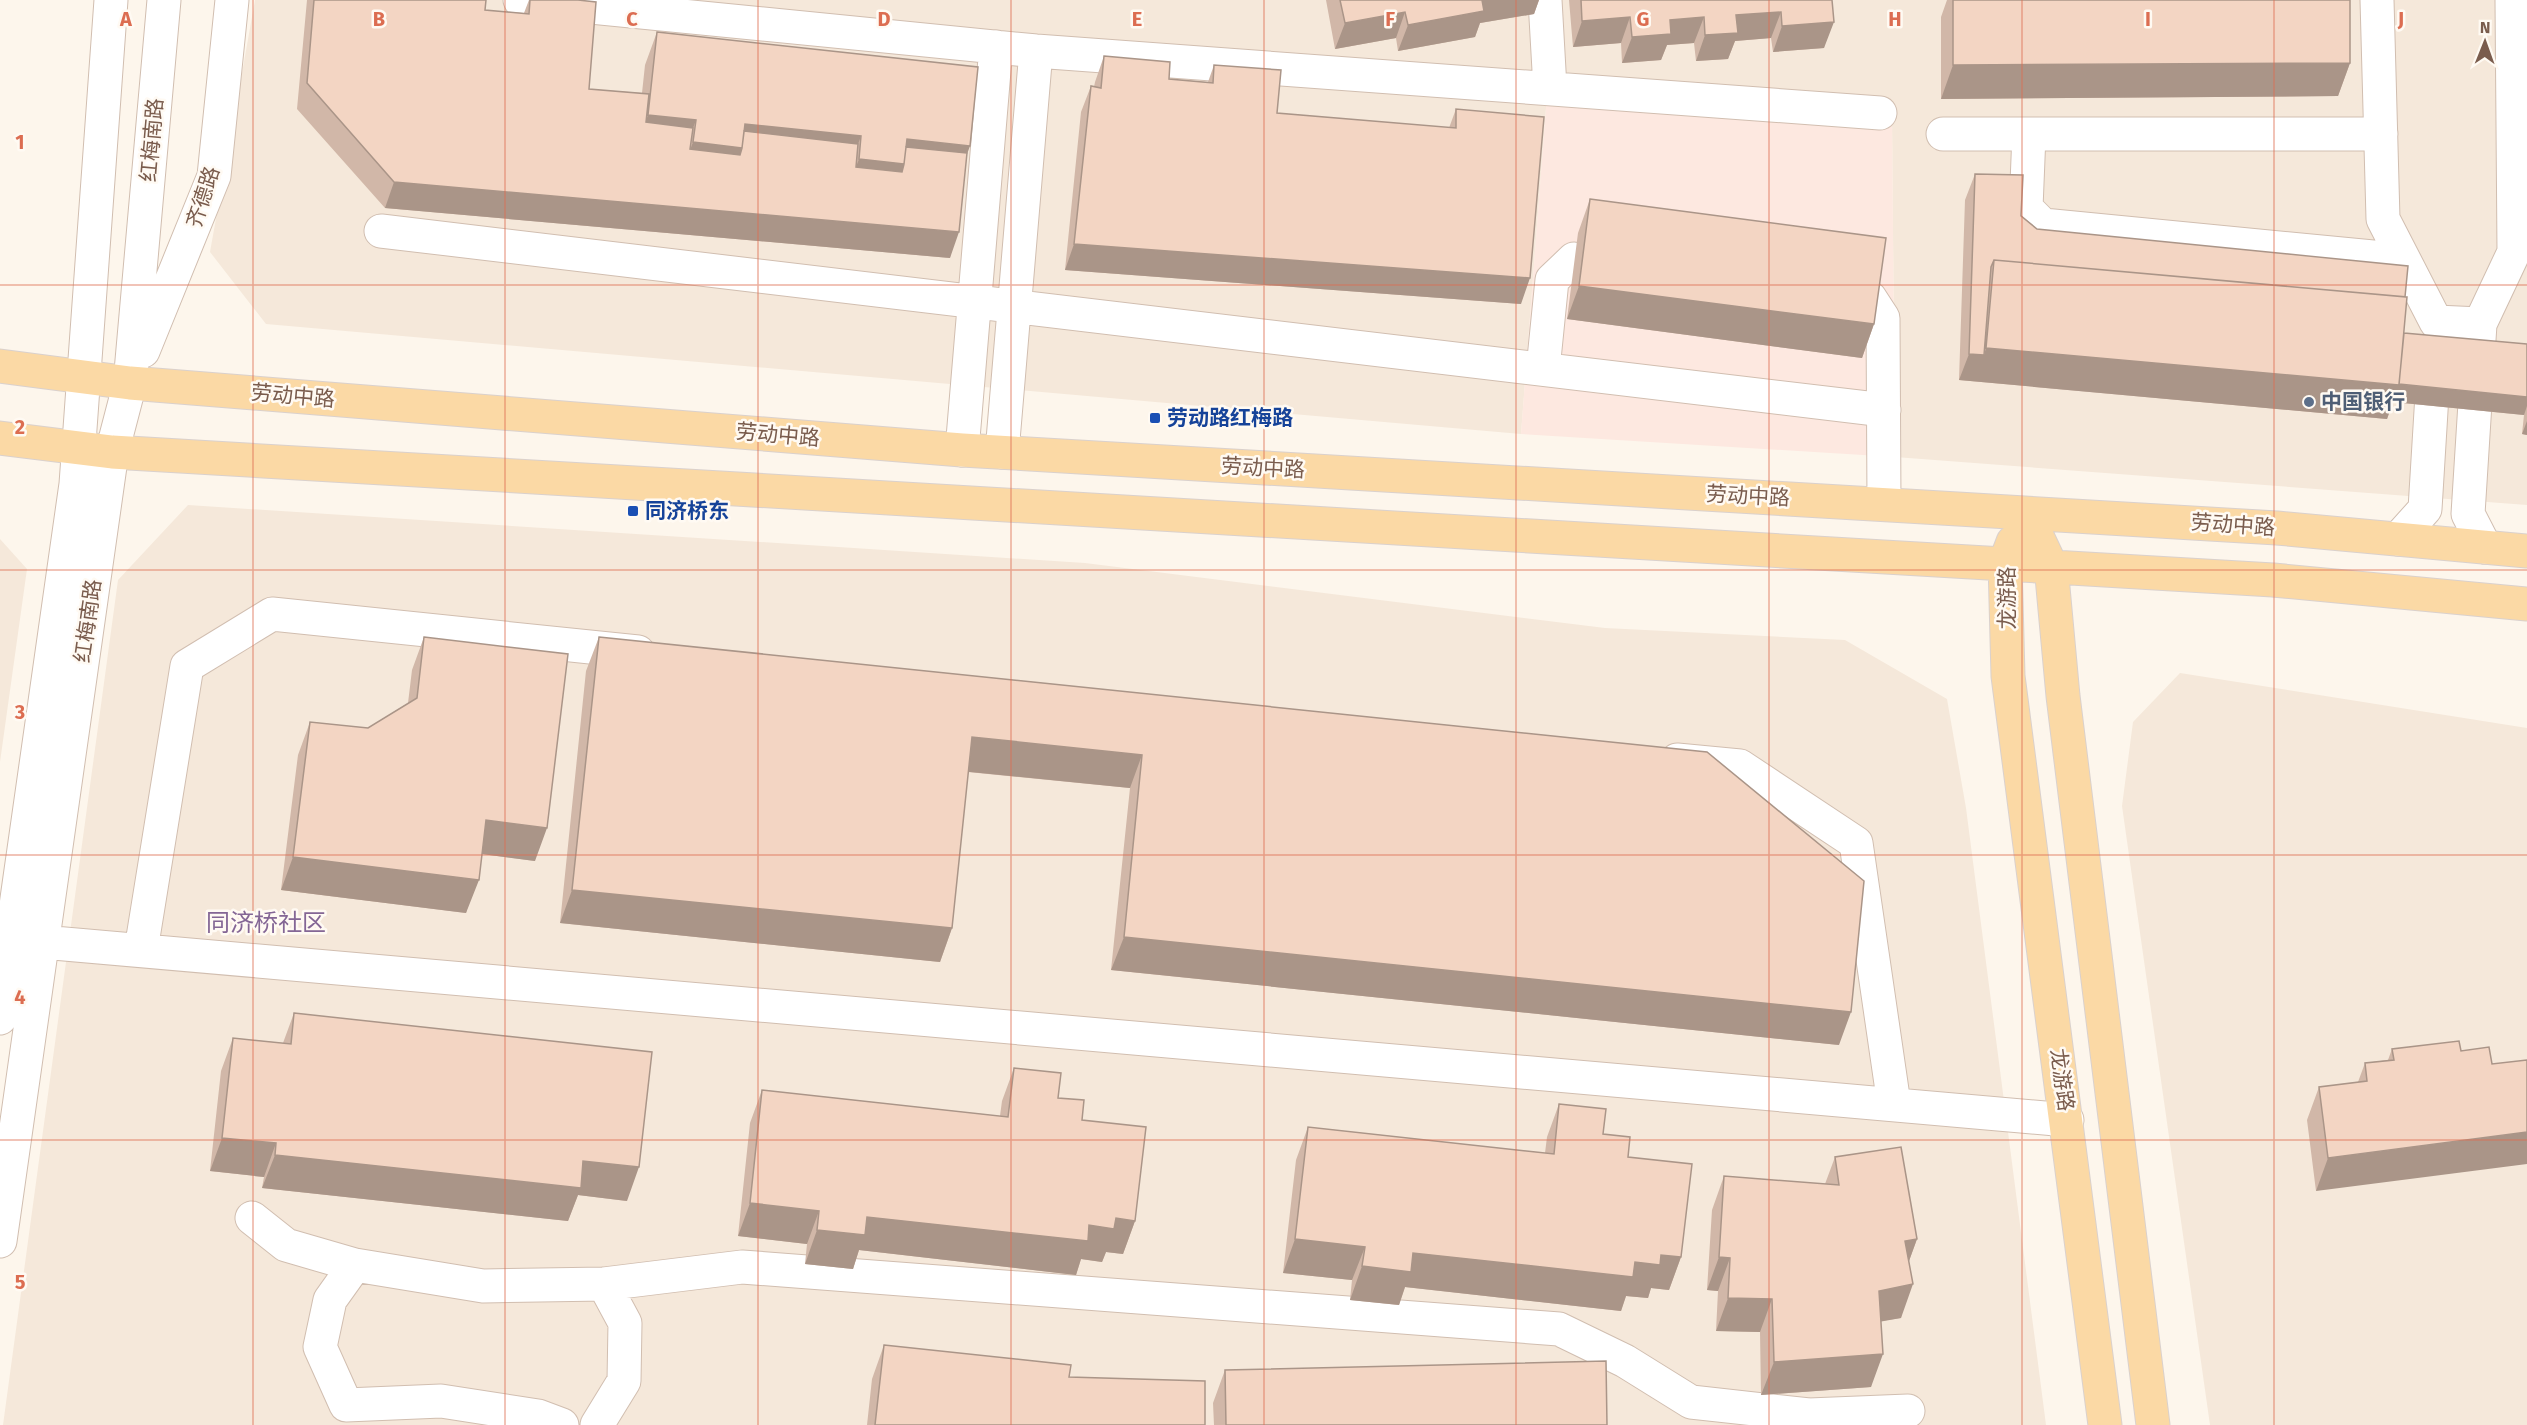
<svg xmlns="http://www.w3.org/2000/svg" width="2527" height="1425" font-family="'Fira Sans','Noto Sans SC',sans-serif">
  <rect width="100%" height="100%" fill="#fdf6ec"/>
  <!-- residential -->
  <path fill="#f5e8da" d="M255,0H2527V505L1895,457L1892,118L1547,95L1521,434L266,324L210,252Z
    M188,505L1085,563L1605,628L1845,640L1947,699L1966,808L2046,1425H3L118,580Z
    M0,539L27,569L0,762Z
    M2180,673L2527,728V1425H2210L2122,806L2133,722Z"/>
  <!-- commercial -->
  <path fill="#fde8e0" d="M1547,95L1892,118L1895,457L1521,434Z"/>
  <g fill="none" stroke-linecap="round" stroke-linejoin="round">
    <!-- minor casing -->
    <g stroke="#d1beb0" stroke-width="35">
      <path id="minor" d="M520,0L1036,51L1880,113
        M1545,0L1550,88
        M2377,0L2383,219L2436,322L2480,324
        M1943,134H2381
        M2029,134L2026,208L2043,225L2404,260
        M381,231L1884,410
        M1870,298L1883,318L1884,504
        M143,351L214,176L232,0
        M1543,369L1552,280L1574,259
        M962,450L996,47
        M1002,452L1036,51
        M2398,539L2425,509L2434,362
        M2485,547L2468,514L2480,324L2514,252L2512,0
        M1677,760L1740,766L1856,843L1894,1104
        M42,942L2067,1120
        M141,950L187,666L272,614L638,652
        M0,1018L76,484L111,0
        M252,1218L286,1245L355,1265L483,1286L604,1284L742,1267L1559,1329L1625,1361L1691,1402L1809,1415L1908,1411
        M0,1241L112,452L130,383L164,0
        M355,1265L330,1300L320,1347L346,1405L441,1401L538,1416L562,1425
        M597,1425L624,1381L625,1323L604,1284"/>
    </g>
    <!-- major casing -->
    <g stroke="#dad1cd" stroke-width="35">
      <path id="major" d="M0,366L130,383L962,450L2277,528L2527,551
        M0,438L112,452L2273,580L2527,604
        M2026,513L2051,566L2063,696L2153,1425
        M2013,542L2005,563L2008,676L2105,1425"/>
    </g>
    <!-- minor -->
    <use href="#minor" stroke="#fff" stroke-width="33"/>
    <!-- major -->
    <use href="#major" stroke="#fbd9a5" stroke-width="33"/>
  </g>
  <!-- wall -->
  <path fill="#d1b7a8" d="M307,0H486L485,10L524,13L529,0H578L589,89L642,93L645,65L657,32L967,153L950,258L385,208L297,109Z
    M1326,0H1539L1534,14L1480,23L1475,37L1398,51L1396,38L1335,49Z
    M1569,0H1832L1824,48L1773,52L1771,38L1735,41L1728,59L1696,61L1694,43L1667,45L1661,60L1622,63L1621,43L1573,47Z
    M1947,0H2350V63L2338,96L1941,99V17Z
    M1104,56L1169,79L1208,82L1214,65L1277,113L1449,128L1456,109L1521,304L1065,270L1081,112L1091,86L1094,87L1095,82Z
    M1975,174L2037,229L2405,297L2404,333L2527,344V435L2522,434L2524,415L2393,402L2387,419L1959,380L1965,200Z
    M1590,199L1874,324L1862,358L1567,319L1578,233Z
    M424,637L535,861L482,854L466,913L281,890L298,755L310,722L368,728L408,703L412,670Z
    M599,637L1707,752L1839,1045L1111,970L1130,788L968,772L952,928L940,962L560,923L586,671Z
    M294,1013L627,1201L578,1195L568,1221L262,1188L264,1177L210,1171L221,1071L233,1038L283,1043Z
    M2392,1049L2461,1051L2316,1191L2307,1120L2319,1087L2358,1082L2365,1063L2388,1060Z
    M1014,1068L1058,1098L1082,1120L1135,1221L1123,1254L1106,1252L1102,1262L1081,1259L1076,1275L859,1250L853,1269L805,1264L807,1244L738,1236L750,1123L762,1090L1000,1116L1002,1101Z
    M1559,1104L1603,1134L1628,1157L1681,1257L1669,1290L1651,1288L1648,1298L1626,1296L1621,1311L1405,1287L1399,1305L1350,1300L1352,1280L1283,1273L1296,1160L1308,1127L1545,1153L1547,1137Z
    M1835,1157L1917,1239L1909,1261L1901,1318L1881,1321L1871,1387L1761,1395L1760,1332L1716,1331L1718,1291L1707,1290L1712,1210L1724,1176L1825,1184Z
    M884,1345L1069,1377L1205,1425H867L872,1379Z
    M1225,1370L1607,1425H1214L1213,1403Z"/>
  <!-- shaded-wall -->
  <path fill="#aa9588" d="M1481,0H1539L1534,14L1480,23L1475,37L1398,51L1408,25Z
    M1405,12L1396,38L1335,49L1345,23Z
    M1781,12L1771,38L1735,41L1728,59L1696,61L1705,35L1736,15Z
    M1630,17L1621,43L1573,47L1582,21Z
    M1704,17L1694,43L1667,45L1661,60L1622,63L1632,37L1670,20Z
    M1834,22L1824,48L1773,52L1782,26Z
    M2350,63L2338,96L1941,99L1953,65Z
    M648,115L696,120L684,154L636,148Z
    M745,124L861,136L849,170L681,175L693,142Z
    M907,139L970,146L958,179L846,193L859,159Z
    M394,182L959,232L950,258L385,208Z
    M1074,244L1530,278L1521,304L1065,270Z
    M1579,286L1874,324L1862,358L1567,319Z
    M1986,348L2395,384L2527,397V406L2524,415L2393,402L2387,419L1959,380L1969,354L1984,355Z
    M2527,421V435L2522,434Z
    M972,737L1142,755L1130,788L960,771Z
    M486,820L547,828L535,861L474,853Z
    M293,857L479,880L466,913L281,890Z
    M572,890L952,928L940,962L560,923Z
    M1124,937L1851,1012L1839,1045L1111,970Z
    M2527,1132V1164L2316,1191L2328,1158Z
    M222,1138L276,1143L264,1177L210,1171Z
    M275,1155L583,1161L639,1167L627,1201L578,1195L568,1221L262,1188Z
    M750,1203L819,1211L807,1244L738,1236Z
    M867,1217L1089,1225L1116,1218L1135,1221L1123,1254L1106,1252L1102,1262L1081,1259L1076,1275L859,1250L853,1269L805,1264L817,1230Z
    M1295,1239L1365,1247L1352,1280L1283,1273Z
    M1917,1239L1905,1272V1241Z
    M1413,1253L1635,1262L1661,1255L1681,1257L1669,1290L1651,1288L1648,1298L1626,1296L1621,1311L1405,1287L1399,1305L1350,1300L1362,1266Z
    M1719,1257L1730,1258L1718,1291L1707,1290Z
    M1913,1284L1901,1318L1867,1324L1879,1291Z
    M1728,1298L1772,1299L1760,1332L1716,1331Z
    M1883,1354L1871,1387L1761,1395L1774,1362Z"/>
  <!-- building -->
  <path fill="#f3d5c3" stroke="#aa9588" stroke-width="1.5" d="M314,0H486L485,10L529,14L530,0H578L596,2L589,89L649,94L646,122L693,128L690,149L740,155L742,148L744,131L858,144L856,167L902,172L904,164L906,147L967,153L959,232L394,182L307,83Z
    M1340,0H1482L1484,11L1408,25L1405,12L1345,23Z
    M1581,0H1832L1834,22L1782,26L1781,12L1736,15L1738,33L1705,35L1704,17L1670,20L1671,34L1632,37L1630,17L1582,21Z
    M1953,0H2350V63L1953,65Z
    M657,32L978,67L970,146L907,139L904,164L859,159L861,136L745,124L742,148L693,142L696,120L648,115Z
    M1104,56L1170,62L1169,79L1213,83L1214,65L1281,70L1277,113L1456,128V109L1544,117L1530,278L1074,244L1091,86L1101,88Z
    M1975,174L2023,175L2021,216L2037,229L2408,266L2405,297L1994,260L1991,267L1984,355L1969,354Z
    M1590,199L1886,238L1874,324L1579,286Z
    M1994,260L2407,297L2399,385L1986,348Z
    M2404,333L2527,344V397L2399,384Z
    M424,637L568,654L547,828L486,820L479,880L293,857L310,722L368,728L417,698Z
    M599,637L1707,752L1864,881L1851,1012L1124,937L1142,755L972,737L952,928L572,890Z
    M294,1013L652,1052L639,1167L583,1161L581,1188L275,1155L276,1143L222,1138L233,1038L291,1044Z
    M2459,1041L2461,1051L2489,1047L2492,1064L2527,1060V1132L2328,1158L2319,1087L2367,1081L2365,1063L2394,1060L2392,1049Z
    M1014,1068L1061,1073L1058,1098L1084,1100L1082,1120L1146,1127L1135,1221L1116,1218L1114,1229L1089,1225L1088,1241L867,1217L865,1235L817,1230L819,1211L750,1203L762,1090L1008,1117Z
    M1559,1104L1606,1109L1603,1134L1630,1137L1628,1157L1692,1164L1681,1257L1661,1255L1660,1265L1635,1262L1633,1277L1413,1253L1411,1272L1362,1266L1365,1247L1295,1239L1308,1127L1554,1154Z
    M1901,1147L1917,1239L1905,1241L1913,1284L1879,1291L1883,1354L1774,1362L1772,1299L1728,1298L1730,1258L1719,1257L1724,1176L1839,1185L1835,1157Z
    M884,1345L1071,1365L1069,1377L1205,1381V1425H875Z
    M1606,1361L1607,1425H1226L1225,1370Z"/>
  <!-- grid -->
  <path fill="none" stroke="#dc6d51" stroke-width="1.5" stroke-opacity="0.55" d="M253,0V1425M505,0V1425M758,0V1425M1011,0V1425M1264,0V1425M1516,0V1425M1769,0V1425M2022,0V1425M2274,0V1425M0,285H2527M0,570H2527M0,855H2527M0,1140H2527"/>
  <!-- markers -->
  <circle fill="#5c6f8a" stroke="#fffaf3" stroke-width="2" cx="2309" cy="402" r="6"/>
  <g fill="#1a4fb4" stroke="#fffaf3" stroke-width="2">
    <rect x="1149" y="412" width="12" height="12" rx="3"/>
    <rect x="627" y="505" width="12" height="12" rx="3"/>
  </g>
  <g text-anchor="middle" stroke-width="5" stroke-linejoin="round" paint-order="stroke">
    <!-- street labels -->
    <g font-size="21" fill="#7a5c4d" stroke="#fffaf3">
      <text transform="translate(152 140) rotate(-85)" y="7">红梅南路</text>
      <text transform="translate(203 197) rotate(-72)" y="7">齐德路</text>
      <text transform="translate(293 396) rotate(5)" y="7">劳动中路</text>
      <text transform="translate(778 435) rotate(5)" y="7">劳动中路</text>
      <text transform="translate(1263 468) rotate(3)" y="7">劳动中路</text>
      <text transform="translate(1748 496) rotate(3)" y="7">劳动中路</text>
      <text transform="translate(2233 525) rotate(4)" y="7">劳动中路</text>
      <text transform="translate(2007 598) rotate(-90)" y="7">龙游路</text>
      <text transform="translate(88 621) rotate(-82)" y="7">红梅南路</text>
      <text transform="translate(2062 1080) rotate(82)" y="7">龙游路</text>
    </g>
    <!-- service labels -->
    <g font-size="21" font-weight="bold" fill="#4e5e75" stroke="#fffaf3" text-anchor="start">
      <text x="2321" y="409">中国银行</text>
    </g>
    <!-- transit labels -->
    <g font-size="21" font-weight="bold" fill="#164399" stroke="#fffaf3" text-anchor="start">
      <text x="1167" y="425">劳动路红梅路</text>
      <text x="645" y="518">同济桥东</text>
    </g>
    <!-- quarter labels -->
    <g font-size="24" fill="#846695" stroke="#fffaf3">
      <text x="266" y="931">同济桥社区</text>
    </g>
  </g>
  <g font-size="20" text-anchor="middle" font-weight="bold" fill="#dc6d51" stroke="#fffaf3" stroke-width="5" stroke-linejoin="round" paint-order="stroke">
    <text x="126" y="26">A</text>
    <text x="379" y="26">B</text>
    <text x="632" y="26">C</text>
    <text x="884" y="26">D</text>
    <text x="1137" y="26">E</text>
    <text x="1390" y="26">F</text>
    <text x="1643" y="26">G</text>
    <text x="1895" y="26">H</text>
    <text x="2148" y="26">I</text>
    <text x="2401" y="26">J</text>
    <text x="20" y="149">1</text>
    <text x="20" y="434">2</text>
    <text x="20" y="719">3</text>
    <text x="20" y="1004">4</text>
    <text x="20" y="1289">5</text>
  </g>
  <!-- north arrow -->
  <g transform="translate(2485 42) rotate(1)" stroke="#fffaf3" stroke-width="4.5" paint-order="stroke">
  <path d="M0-4.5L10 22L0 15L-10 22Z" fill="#7a5c4d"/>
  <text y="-9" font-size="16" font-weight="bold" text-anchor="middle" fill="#7a5c4d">N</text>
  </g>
</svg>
